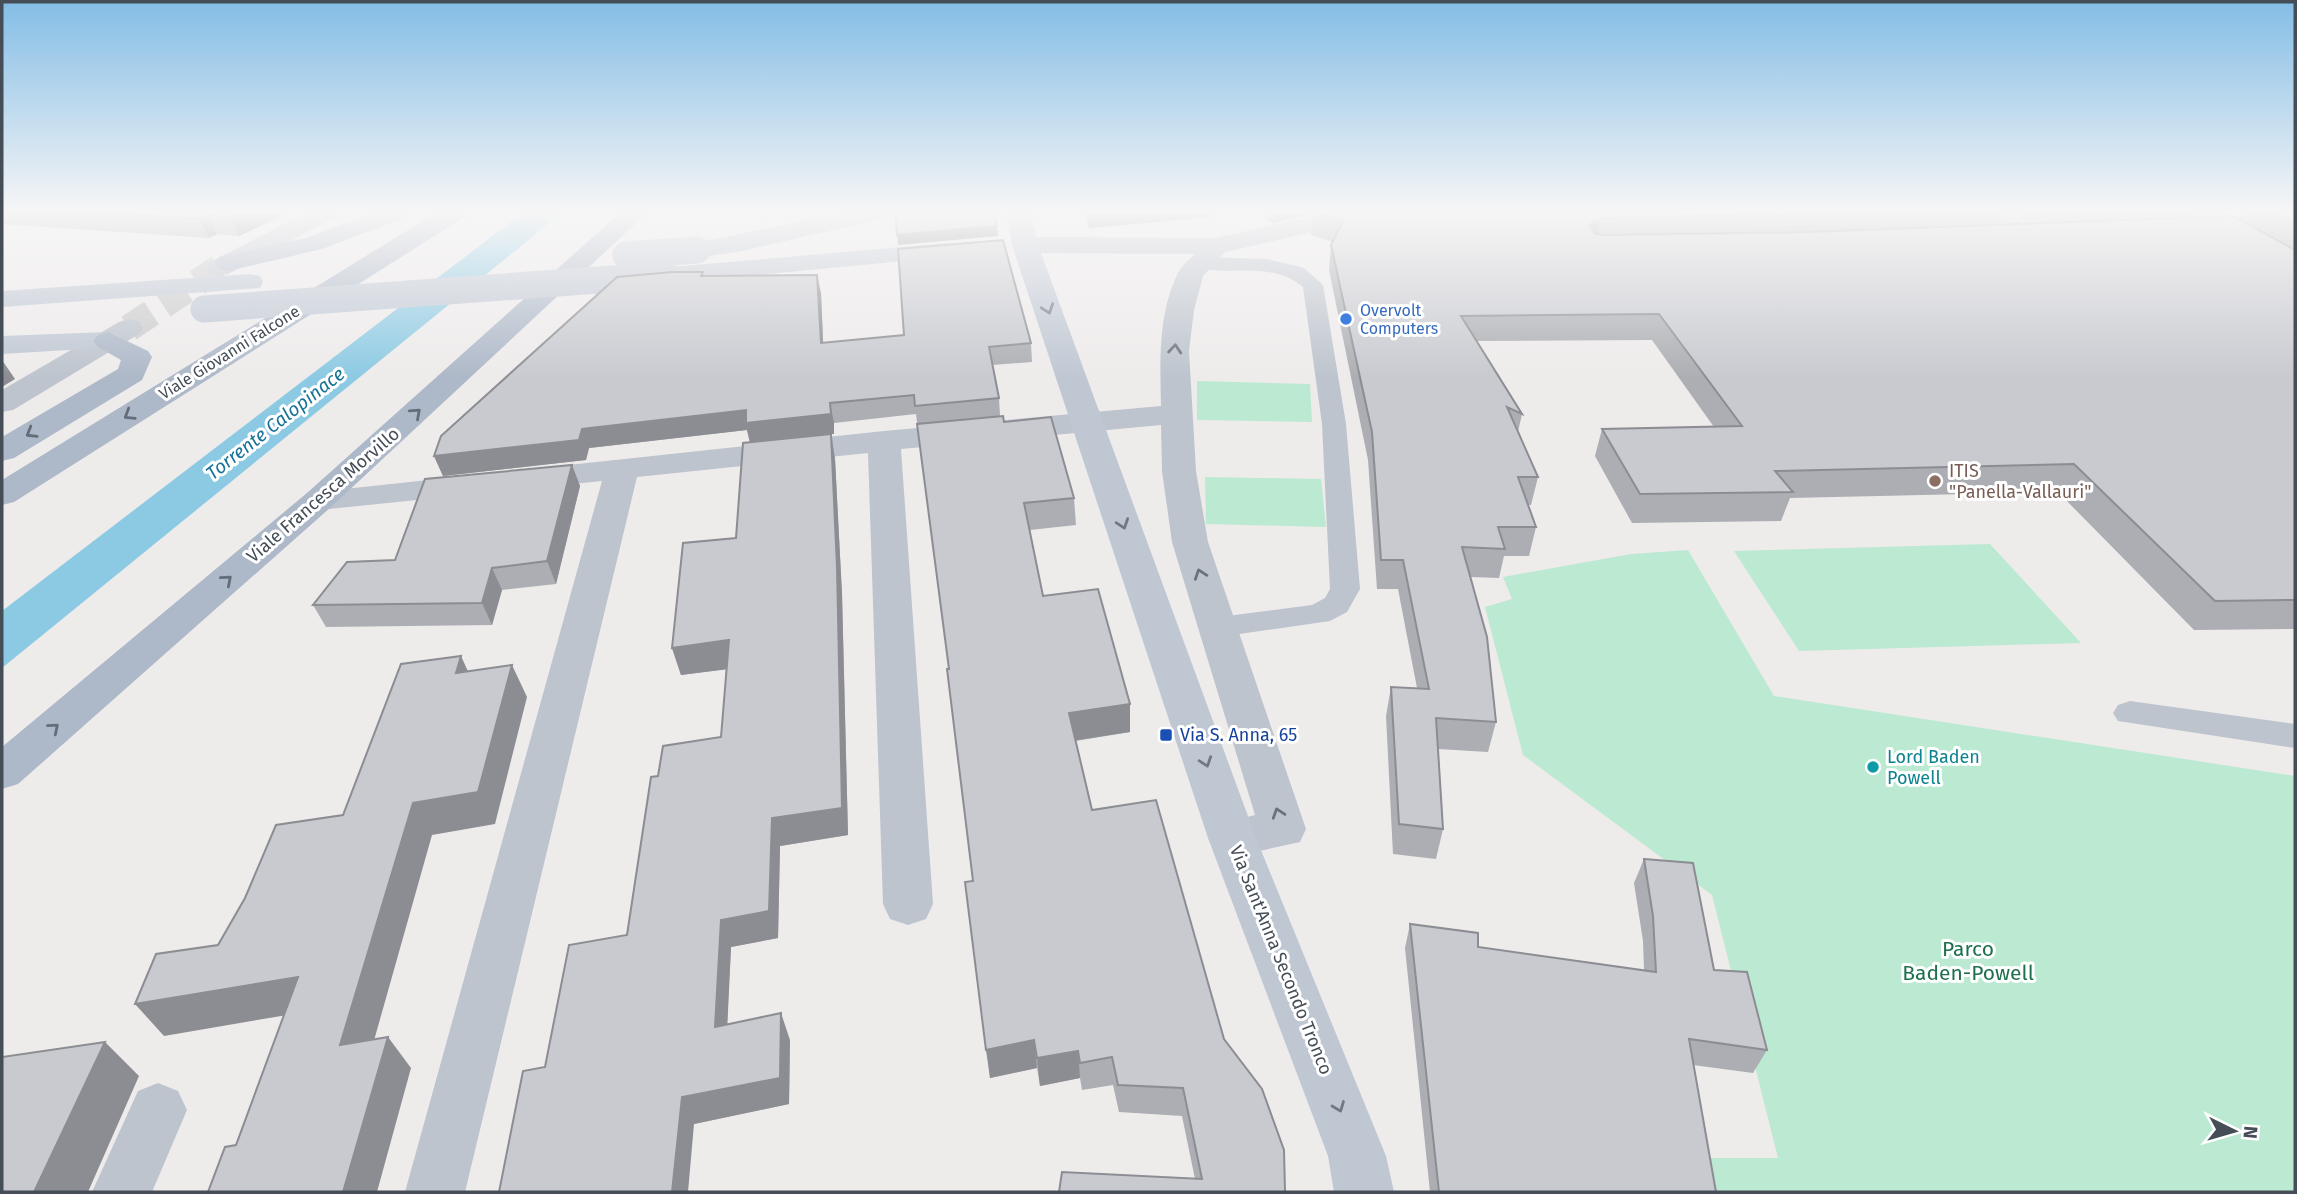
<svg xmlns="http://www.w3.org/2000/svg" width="2297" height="1194" font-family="'Fira Sans',sans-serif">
  <rect width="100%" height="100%" fill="#eeebeb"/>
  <!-- green -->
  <path fill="#bce9d1" d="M1197,381L1310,384L1312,422L1197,420Z
    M1205,477L1321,479L1326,527L1206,524Z
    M1990,544L2081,643L1799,651L1734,551Z
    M1688,550L1774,696L2295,776V1192H1703L1695,1158H1778L1712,895L1523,755L1485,607L1512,599L1503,577L1631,554Z"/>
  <!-- water -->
  <path fill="#8ccae3" d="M525,211H564L2,668V611Z"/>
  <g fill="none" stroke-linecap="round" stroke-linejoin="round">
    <!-- street-tunnel -->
    <path stroke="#cccbcd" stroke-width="27" stroke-dasharray="27 14" stroke-linecap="butt" d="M129,328L219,268"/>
    <!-- lane -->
    <path fill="#bdc4cd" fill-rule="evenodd" d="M1199,257L1266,259L1297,266L1304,268L1323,285L1346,424L1360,589L1347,612L1330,621L1219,637L1208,634L1204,627L1208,620L1219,617L1312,605L1325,598L1330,589L1322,424L1303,287C1270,260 1230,277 1192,267L1189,263L1192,259Z
      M2130,701L2295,724V748L2118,721L2113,713L2118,705Z"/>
    <!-- street -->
    <path fill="#bdc4cd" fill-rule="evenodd" d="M310,211H341L338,216L228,274L219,276L210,274L206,268L210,262Z
      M1338,211H1385L1382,216L1225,252L1203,276L1194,310L1189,351L1196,471L1208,542L1306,829L1300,842L1232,857L1215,851L1208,838L1215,825L1255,815L1172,542L1162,471L1161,425L901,449L933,904L926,919L908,925L890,919L883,904L868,453L637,477L465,1192H405L602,481L319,510L307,507L302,500L307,493L884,431L1161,406C1160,362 1158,315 1177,275C1180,267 1189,260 1195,254L1025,253L1016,250L1012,245L1016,240L1025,237L1216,238Z
      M2181,211H2211L2295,258V277L2286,275L2184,216Z
      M2002,213C2016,216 2034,228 2042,240L2038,245C2020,250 2000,235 1990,220L1993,215Z
      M129,319L139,322L143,328L139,334L13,410L2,412V390L119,322Z
      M158,1083L178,1091L187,1110L152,1192H92L138,1091Z"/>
    <!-- secondary -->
    <path fill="#bfc7d3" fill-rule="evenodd" d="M851,211H898L895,216L737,252L700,257L691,254L687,249L691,244Z
      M1006,211H1030L1038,245L1256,838L1386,1156L1394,1192H1334L1328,1156L1208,838L1012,245Z
      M948,243L957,246L961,251L957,256L672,283L663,281L659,275L663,269L672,267Z
      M250,274L260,276L263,282L260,288L2,307V291Z
      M108,332L118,335L123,341L118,347L2,354V336Z"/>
    <!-- primary -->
    <path fill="#adb8c8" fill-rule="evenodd" d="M377,211H412L409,216L322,249L228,271L219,269L215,263L219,257L306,238Z
      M439,211H469L466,216L14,502L2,505V480Z
      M622,211H649L331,507L18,784L2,789V747L307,493Z
      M108,332L148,351L152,357L142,380L14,458L2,461V437L118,369L121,360L98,347L93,341L98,335Z"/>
    <!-- secondary-bridge -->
    <path stroke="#bfc7d3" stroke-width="27" d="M626,255L697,250
      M204,309L666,275"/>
  </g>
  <!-- wall -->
  <path fill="#acaeb3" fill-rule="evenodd" d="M2,211H292L239,236L217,234L209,238L2,224Z
    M1082,211H1211V217L1089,228Z
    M1260,211H2201L2198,217L2239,219L2243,211H2295V629L2194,630L2058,492L1790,498L1781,521L1632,523L1595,456L1602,429L1714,427L1652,340L1476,341L1522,414L1518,432L1538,477L1531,505H1528L1536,527L1529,556H1504L1499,578L1470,577L1496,722L1488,752L1438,749L1443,829L1436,859L1393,854L1386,716L1391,687L1417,688L1398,589H1377L1368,460L1329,270L1331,245L1333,242L1311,235L1313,214L1273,223L1266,220ZM2005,212L2020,217L2028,224L1999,225Z
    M703,272L704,276L821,293L823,343H1031L1032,362L992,365L999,398L1000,416L1004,422L1074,498L1076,525L1030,530L1043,596L1130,732L1076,741L1092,810L1224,1039L1285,1192L1195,1179L1182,1116L1119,1112L1113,1085L1082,1090L1080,1078L1040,1086L1037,1068L990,1078L973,881L949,669L916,414L834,423V434H831L835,459L842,594L848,835L780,846L778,938L731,947L727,1024L790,1040L789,1104L694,1124L545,1067L627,935L658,776L721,737L726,669L681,675L672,648L736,538L750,442L747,430L589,448L586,460L443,476L434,456Z
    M572,465L580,486L556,584L502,590L492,625L326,627L313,605Z
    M1644,859L1714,970L1767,1050L1753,1073L1693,1065L1716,1192H1430L1405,948L1410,924L1478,947L1644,970L1643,941L1634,883Z"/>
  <!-- shaded-wall -->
  <path fill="#8c8d92" d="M242,211H292L239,236L230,217Z
    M1088,211H1211V217L1089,228Z
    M1274,211H1325L1313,212V214L1273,223Z
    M207,215L217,234L209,238L200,219Z
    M1602,218L1596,241L1589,226L1593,221Z
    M997,226L998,236L898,245L897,235Z
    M817,275L821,293L824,362L821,343Z
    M2,360L15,379L2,387Z
    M830,403L834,423V434H831L835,459L842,594L848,835L780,846L778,938L731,947L726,1054L715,1027L750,443L747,430L589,448L586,460L443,476L434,456L582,429L746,410Z
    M572,465L580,486L556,584L547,561Z
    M492,568L502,590L492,625L482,603Z
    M729,640L737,668L681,675L672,648Z
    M461,656L476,689L456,673Z
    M512,665L527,697L495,824L432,835L364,1076L340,1045L413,803Z
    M1130,704V732L1071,741L1069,713Z
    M298,977L322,1009L164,1036L135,1004Z
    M781,1013L790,1040L789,1104L694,1124L688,1192H672L682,1097Z
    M388,1037L411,1068L377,1192H343Z
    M1034,1040L1037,1068L990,1078L986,1050Z
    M105,1042L139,1076L88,1192H34Z
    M1078,1051L1080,1078L1040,1086L1037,1058Z"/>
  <!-- building -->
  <path fill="#c8cad0" stroke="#8c8d92" stroke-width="2" d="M87,211H242L230,217L207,215L200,219Z
    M895,211H993L997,226L897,235Z
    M1874,211L1602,218L1593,221L1589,226L1594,233L1602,235L1810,232L2233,216L2295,250V600L2215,601L2074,464L1775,471L1793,492L1640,494L1602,429L1742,426L1659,314L1461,316L1522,414L1507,407L1538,477H1518L1536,527H1498L1505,549L1462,547L1487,637L1496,722L1436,718L1443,829L1399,824L1391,687L1429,689L1403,560H1381L1372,432L1331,245L1343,221L1313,212Z
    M2272,211H2295V223Z
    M1003,240L1031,343L989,347L999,398L915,406L914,395L830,403L831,414L746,423V410L582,429L579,440L434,456L441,436L617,277L672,272H703L701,276L817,275L821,343L904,335L898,249Z
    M1003,416L1004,422L1051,417L1074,498L1024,503L1043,596L1098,589L1130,704L1069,713L1092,810L1156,800L1224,1039L1262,1089L1284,1150L1285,1192H1059L1062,1172L1202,1179L1183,1088L1118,1085L1112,1057L1080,1063L1078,1051L1037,1058L1034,1040L986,1050L965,882L973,881L947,669H949L917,424Z
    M831,434L837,567L842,808L772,818L769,911L721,920L715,1027L781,1013L780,1078L682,1097L672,1192H499L523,1071L545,1067L569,945L627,935L651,777L658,776L663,746L721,737L729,640L672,648L683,543L736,538L743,443Z
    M572,465L547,561L492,568L482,603L313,605L347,562L395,560L425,479Z
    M461,656L456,673L512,665L478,792L413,803L340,1045L388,1037L343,1192H208L225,1147L236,1145L298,977L135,1004L156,954L218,945L245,898L276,825L343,815L401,664Z
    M1644,859L1693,863L1714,970L1747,972L1767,1050L1689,1039L1716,1192H1439L1410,924L1478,933V947L1656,972L1653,916Z
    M105,1042L34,1192H2V1057Z"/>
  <!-- one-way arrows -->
  <defs><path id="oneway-chevron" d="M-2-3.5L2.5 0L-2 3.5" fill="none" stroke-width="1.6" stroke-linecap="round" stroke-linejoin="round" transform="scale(1.75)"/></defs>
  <g stroke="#707882">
    <use href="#oneway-chevron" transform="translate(1048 309) rotate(71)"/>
    <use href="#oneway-chevron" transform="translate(1123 524) rotate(71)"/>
    <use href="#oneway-chevron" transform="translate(1206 762) rotate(71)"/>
    <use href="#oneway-chevron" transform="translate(1339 1107) rotate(69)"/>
  </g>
  <g stroke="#69717a">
    <use href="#oneway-chevron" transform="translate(1175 349) rotate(-85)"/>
    <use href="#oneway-chevron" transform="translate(1200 574) rotate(-109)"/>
    <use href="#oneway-chevron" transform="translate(1278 813) rotate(-108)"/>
  </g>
  <g stroke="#646d79">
    <use href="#oneway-chevron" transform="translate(416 413) rotate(-42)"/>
    <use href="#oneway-chevron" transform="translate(129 415) rotate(148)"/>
    <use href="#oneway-chevron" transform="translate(31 433) rotate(149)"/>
    <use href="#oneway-chevron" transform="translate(227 580) rotate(-41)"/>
    <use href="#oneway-chevron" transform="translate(54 728) rotate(-40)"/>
  </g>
  <!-- sky -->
  <linearGradient id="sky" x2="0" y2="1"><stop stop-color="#83bde6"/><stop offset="0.56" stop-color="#f7f6f6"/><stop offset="1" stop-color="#f7f6f6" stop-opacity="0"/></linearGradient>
  <rect width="2297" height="378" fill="url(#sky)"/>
  <!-- markers -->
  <circle fill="#3f7fe0" stroke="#fff" stroke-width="2.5" cx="1346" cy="319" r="7"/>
  <circle fill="#8d6e63" stroke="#fff" stroke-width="2.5" cx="1935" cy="481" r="7"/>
  <rect fill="#1a4fb4" stroke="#fff" stroke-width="2.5" x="1159" y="728" width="14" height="14" rx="3.5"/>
  <circle fill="#0f9aa8" stroke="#fff" stroke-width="2.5" cx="1873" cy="767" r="7"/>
  <g text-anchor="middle" stroke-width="6" stroke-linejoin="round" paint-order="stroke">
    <!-- far-shop labels -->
    <g font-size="16" fill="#366cbe" stroke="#fff" text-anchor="start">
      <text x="1360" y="316">Overvolt<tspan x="1360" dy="18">Computers</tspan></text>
    </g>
    <!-- far-street labels -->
    <g font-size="16" fill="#454d57" stroke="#fff">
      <text transform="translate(229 352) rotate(-32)" y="6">Viale Giovanni Falcone</text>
    </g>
    <!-- education labels -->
    <g font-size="18" fill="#785e54" stroke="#fff" text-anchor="start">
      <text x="1949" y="477">ITIS<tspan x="1949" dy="21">"Panella-Vallauri"</tspan></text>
    </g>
    <!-- street labels -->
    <g font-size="18" fill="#454d57" stroke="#fff">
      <text transform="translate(323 495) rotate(-41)" y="6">Viale Francesca Morvillo</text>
      <text transform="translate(1281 960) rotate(68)" y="6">Via Sant'Anna Secondo Tronco</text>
    </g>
    <!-- transit labels -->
    <g font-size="18" fill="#164399" stroke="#fff" text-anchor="start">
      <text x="1180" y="741">Via S. Anna, 65</text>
    </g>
    <!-- culture labels -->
    <g font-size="18" fill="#0d838f" stroke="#fff" text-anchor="start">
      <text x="1887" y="763">Lord Baden<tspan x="1887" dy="21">Powell</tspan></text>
    </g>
    <!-- water labels -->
    <g font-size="19" font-style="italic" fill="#187397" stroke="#fff">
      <text transform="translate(275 423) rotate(-38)" y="7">Torrente Calopinace</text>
    </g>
    <!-- near-park labels -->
    <g font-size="21" fill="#1e704d" stroke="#fff">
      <text x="1968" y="956">Parco<tspan x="1968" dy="24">Baden-Powell</tspan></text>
    </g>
  </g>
  <!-- border -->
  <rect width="2297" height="1194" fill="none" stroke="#454d57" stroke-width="7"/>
  <!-- north arrow -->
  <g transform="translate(2234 1131) rotate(95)" stroke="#ffffff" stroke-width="5" paint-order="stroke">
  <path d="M0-5L12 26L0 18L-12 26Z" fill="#454d57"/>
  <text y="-10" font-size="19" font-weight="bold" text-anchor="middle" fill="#454d57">N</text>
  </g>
</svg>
